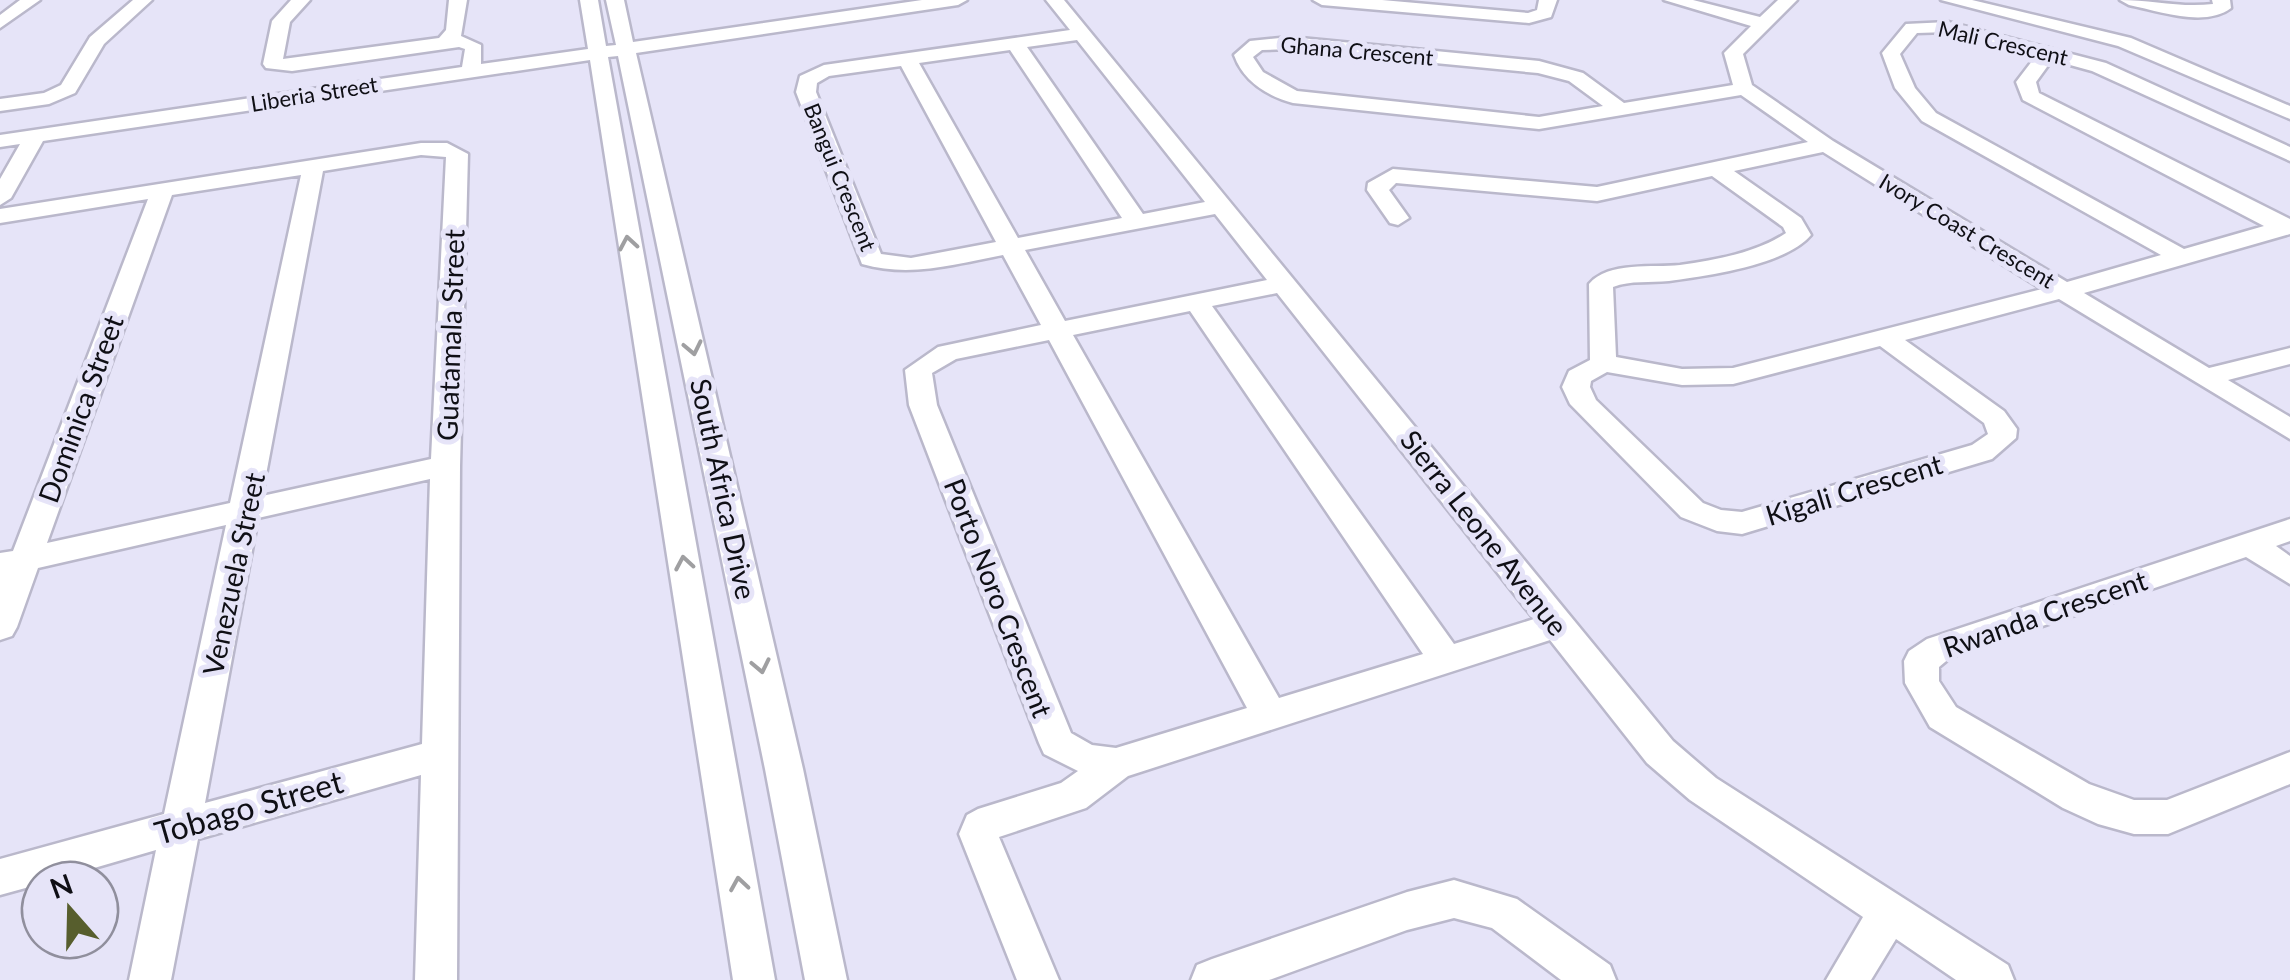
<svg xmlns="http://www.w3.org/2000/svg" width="2290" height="980" font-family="Lato,sans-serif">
  <rect width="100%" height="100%" fill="#e6e4f8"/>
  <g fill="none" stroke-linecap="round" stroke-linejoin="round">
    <!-- minor casing -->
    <g stroke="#bab8cb" stroke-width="5">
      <path id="minor" d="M20,0H40L0,28V15Z
        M133,0H152L104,44L75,93L49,104L0,111V99L44,93L61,85L90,37Z
        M291,0H310L290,22L283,59L439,38L446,30L449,0H467L461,36L481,45V64L588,49L580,0H598L606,46L616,45L606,0H624L633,42L922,0H967L958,5L636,53L803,769L847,980H805L765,769L618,56L608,57L775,980H733L590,60L43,141L11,198L0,205V179L20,144L0,147V135L462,67L465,49L459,47L292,71L266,68L263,64L272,21Z
        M1046,0H1064L1673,741L1716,778L2008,965L2014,980H1956L1896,939L1871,980H1826L1863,917L1690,800L1647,763L1550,640L1128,776L1086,808L999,837L1059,980H1017L959,834L967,815L978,809L1061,783L1078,771L1044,754L1039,743L909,405L905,370L938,347L1041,325L1003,255C955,264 911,278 862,264L796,92L800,76L824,65L1070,30ZM1077,40L1205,202L1143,214L1027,47ZM1010,50L1122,218L1018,238L919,63ZM901,66L996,242L911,258L881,254L816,92L817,83L829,76ZM1215,214L1267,280L1065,321L1025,250ZM1277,293L1534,619L1454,644L1212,306ZM1190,311L1423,654L1279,698L1073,335ZM1049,340L1247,708L1116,748L1092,745L1071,733L937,405L932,373L956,359Z
        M1313,0H1382L1528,13L1537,10L1539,0H1557L1551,17L1529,23L1322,5Z
        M1664,0H1693L1760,17L1778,0H1797L1743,54L1752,85L1833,141L2067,282L2161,255L1922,121L1895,88L1882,53L1906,24L1948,22L2106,63L2290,147V161L2092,71L2052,60L2036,82L2039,93L2290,219V234L2084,293L2209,368L2290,348V364L2228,380L2290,417V439L2059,299L1905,340L2004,411L2017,429L2016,438L1992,459L1742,534L1717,531L1681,517L1570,404L1562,387L1569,371L1590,360L1589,284C1608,261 1653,268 1680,265C1715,260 1756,253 1786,233L1783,227L1712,176L1597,201L1396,183L1389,190L1409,218L1398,225L1390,223L1367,190L1368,183L1393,169L1597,187L1808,142L1741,95L1539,129L1293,103C1267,96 1243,81 1234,55L1250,41L1290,37L1539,61L1583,73L1624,103L1733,85L1724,53L1751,26ZM1948,32L2036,56L2016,82L2023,100L2264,226L2184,249L1936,113L1915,88L1900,54L1917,33ZM1290,49L1538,73L1569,81L1603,106L1539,117L1297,91L1263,72L1253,57L1262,50ZM1823,152L2042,289L1733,368L1682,369L1616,357L1613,287C1631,280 1650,283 1669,281C1707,276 1786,265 1811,235L1801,218L1734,171ZM1880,346L1984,423L1988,434L1972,445L1742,512L1721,510L1703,503L1596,400L1590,387L1591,381L1607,372L1682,385L1733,384Z
        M1941,0H1972L2131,38L2290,106V119L2118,46Z
        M2120,0C2151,0 2182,8 2213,4L2212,0H2230L2231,8C2205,28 2159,11 2129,5Z
        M421,143H447L468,154L460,466L457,980H415L421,775L198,839L171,980H129L156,850L53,880H40V884L0,895V859L164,814L226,525L38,568L17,627L12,636L0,640V553L13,551L148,199L0,223V209ZM421,155L446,157L431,459L262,496L323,171ZM301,175L230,503L47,543L172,195ZM430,479L422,744L205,803L258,518Z
        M2290,519V541L2276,546L2290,556V584L2246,557L1951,657L1939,667V681L1956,707L2089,784L2134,800H2167L2290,752V784L2168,834H2134L2098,824L2063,808L1930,727L1905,683L1904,661L1909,651L1927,639Z
        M1454,880L1517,899L1610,965L1616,980H1561L1492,928L1454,918L1407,930L1269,980H1191L1197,965L1212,959L1407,892Z"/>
    </g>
    <!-- minor -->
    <use href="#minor" fill="#fff" fill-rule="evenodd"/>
  </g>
  <!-- one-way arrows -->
  <defs><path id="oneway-chevron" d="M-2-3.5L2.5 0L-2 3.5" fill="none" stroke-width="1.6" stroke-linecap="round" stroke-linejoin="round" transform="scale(2.5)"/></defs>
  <g stroke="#9f9fa1">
    <use href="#oneway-chevron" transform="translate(628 243) rotate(-100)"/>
    <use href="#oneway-chevron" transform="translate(693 348) rotate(78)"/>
    <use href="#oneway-chevron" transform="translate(684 563) rotate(-100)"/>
    <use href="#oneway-chevron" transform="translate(761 666) rotate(78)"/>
    <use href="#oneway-chevron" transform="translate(739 884) rotate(-99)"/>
  </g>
  <g text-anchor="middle" stroke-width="10" stroke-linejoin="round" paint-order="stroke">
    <!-- far-street labels -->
    <g font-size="22" fill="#0f0f15" stroke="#e6e4f8">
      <text transform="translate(2003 43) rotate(13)" y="8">Mali Crescent</text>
      <text transform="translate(1357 51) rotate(5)" y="8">Ghana Crescent</text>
      <text transform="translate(314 94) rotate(-9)" y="8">Liberia Street</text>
      <text transform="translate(840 177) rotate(68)" y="8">Bangui Crescent</text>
      <text transform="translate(1967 231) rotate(31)" y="8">Ivory Coast Crescent</text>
    </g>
    <!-- street labels -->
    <g font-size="28" fill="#0f0f15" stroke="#e6e4f8">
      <text transform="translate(451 335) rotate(-88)" y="10">Guatamala Street</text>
      <text transform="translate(81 409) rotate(-70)" y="10">Dominica Street</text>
      <text transform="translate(723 489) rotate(78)" y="10">South Africa Drive</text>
      <text transform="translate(1854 490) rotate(-17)" y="10">Kigali Crescent</text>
      <text transform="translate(1484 533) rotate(52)" y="10">Sierra Leone Avenue</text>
      <text transform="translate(234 574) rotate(-78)" y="10">Venezuela Street</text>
      <text transform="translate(998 598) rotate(69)" y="10">Porto Noro Crescent</text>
      <text transform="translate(2045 614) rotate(-19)" y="10">Rwanda Crescent</text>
    </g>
    <!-- near-street labels -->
    <g font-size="32" fill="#0f0f15" stroke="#e6e4f8">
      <text transform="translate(249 808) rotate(-16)" y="11">Tobago Street</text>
    </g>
  </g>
  <!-- north arrow -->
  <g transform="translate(70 910) rotate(340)"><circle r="48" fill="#e6e4f8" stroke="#908f9d" stroke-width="2.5"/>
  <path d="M0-8L18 38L0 25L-18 38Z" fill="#575e2d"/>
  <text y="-15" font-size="28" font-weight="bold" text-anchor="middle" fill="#0f0f15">N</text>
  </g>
</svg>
